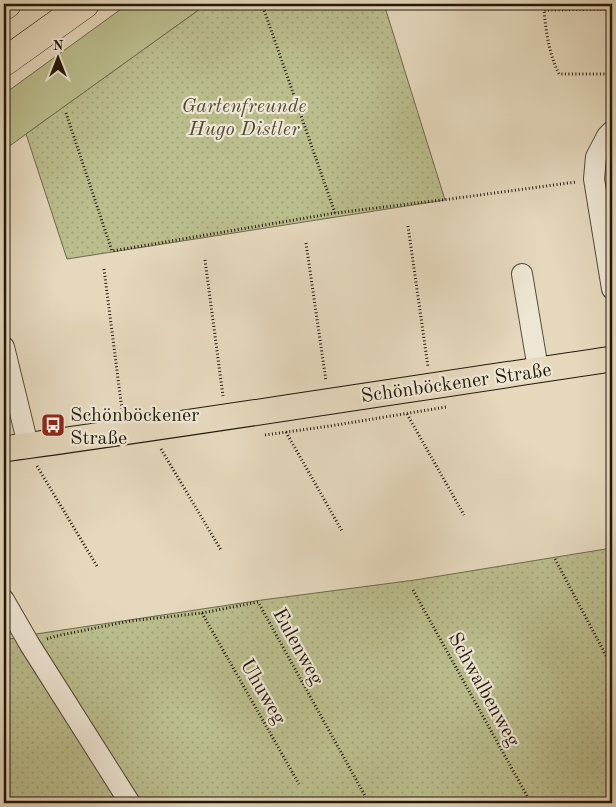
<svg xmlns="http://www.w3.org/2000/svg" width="616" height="807" font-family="'Old Standard TT',serif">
  <defs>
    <pattern id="garden-dots" width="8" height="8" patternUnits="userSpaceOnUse" patternTransform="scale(1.25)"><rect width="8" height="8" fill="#bbbd8d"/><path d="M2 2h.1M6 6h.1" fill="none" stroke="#a0a278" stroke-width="1.8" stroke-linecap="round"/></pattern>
  </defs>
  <rect width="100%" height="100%" fill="#e5d8bd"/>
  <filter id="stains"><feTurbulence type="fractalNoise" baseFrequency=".004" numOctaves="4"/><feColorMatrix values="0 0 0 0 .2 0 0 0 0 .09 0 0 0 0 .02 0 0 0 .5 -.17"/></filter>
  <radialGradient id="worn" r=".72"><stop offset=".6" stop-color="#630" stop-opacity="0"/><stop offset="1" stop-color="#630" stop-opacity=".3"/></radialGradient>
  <!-- grass -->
  <path fill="#bbbd8d" stroke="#6e6a4c" d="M128,4H207L4,150V94Z"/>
  <!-- garden -->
  <path fill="url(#garden-dots)" stroke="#6e6a4c" d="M207,4H384L445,200L67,259L26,134Z
    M612,548V803H4V640L36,634L262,600L415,580Z"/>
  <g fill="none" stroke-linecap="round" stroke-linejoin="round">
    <!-- minor casing -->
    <g stroke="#534837" stroke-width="22">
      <path id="minor" d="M612,131L607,136L596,157L594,179L612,289
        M522,274L536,357L539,370
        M4,347L28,445
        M4,600L30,645L130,803"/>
    </g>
    <!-- major casing -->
    <g stroke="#22180a" stroke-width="27">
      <path id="major" d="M4,449C207,421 409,389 612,359"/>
    </g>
    <!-- highway casing -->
    <g stroke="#22180a" stroke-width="29">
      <path id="highway" d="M4,6L7,4
        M4,62L85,4"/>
    </g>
    <!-- path -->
    <path stroke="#22180a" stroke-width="3" stroke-dasharray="1 2.5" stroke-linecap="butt" d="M262,4L335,213
      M612,9L544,10C546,32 549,54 559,74H612
      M66,113L112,251L335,213L450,199L576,182
      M408,226L428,367
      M306,243L326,381
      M205,260L223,396
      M104,269L121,402L123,413
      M407,414L464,515
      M286,432L342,531
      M265,435L330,426L446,407
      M161,449L221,550
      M37,466L98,568
      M608,555L612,563
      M555,559L612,667
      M413,590L531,803
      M202,613L299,784
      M47,639L56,636L130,621L202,613L258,602L369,803
      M4,799L6,803"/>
    <!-- minor -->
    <use href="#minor" stroke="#eee6d4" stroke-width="20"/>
    <!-- major -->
    <use href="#major" stroke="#e5d8bd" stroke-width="25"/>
    <!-- highway -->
    <use href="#highway" stroke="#e5d8bd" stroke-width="28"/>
  </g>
  <!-- icons -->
  <defs>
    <g id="bus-square" transform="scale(1.25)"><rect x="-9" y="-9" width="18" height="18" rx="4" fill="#8f2418" stroke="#eee6d4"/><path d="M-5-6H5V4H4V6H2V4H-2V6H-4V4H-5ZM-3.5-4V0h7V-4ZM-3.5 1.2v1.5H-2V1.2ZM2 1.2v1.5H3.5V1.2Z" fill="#fff"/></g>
  </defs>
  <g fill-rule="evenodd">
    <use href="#bus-square" x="53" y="425"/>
  </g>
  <g text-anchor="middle" stroke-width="4.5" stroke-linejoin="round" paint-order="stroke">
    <!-- park labels -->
    <g font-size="20" font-style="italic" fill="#504a31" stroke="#eee6d4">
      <text x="244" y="112">Gartenfreunde<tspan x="244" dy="23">Hugo Distler</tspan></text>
    </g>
    <!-- street labels -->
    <g font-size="20" fill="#22180a" stroke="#eee6d4">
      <text transform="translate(456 382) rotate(-8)" y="7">Schönböckener Straße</text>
      <text transform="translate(299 646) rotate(61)" y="7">Eulenweg</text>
      <text transform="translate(485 689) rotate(61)" y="7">Schwalbenweg</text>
      <text transform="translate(264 691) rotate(60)" y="7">Uhuweg</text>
    </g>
    <!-- poi labels -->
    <g font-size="20" fill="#22180a" stroke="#eee6d4" text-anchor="start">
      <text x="70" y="421">Schönböckener<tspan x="70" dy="23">Straße</tspan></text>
    </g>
  </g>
  <!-- margin -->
  <rect width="616" height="807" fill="none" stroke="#e5d8bd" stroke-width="20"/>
  <rect x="5" y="5" width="606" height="797" fill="none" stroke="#22180a" stroke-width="2.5"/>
  <rect x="10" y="10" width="596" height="787" fill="none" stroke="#22180a"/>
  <!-- north arrow -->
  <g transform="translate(58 58)" stroke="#eee6d4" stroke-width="4" paint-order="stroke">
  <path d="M0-4L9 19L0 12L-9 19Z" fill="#22180a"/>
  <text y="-8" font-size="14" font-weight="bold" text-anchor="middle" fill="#22180a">N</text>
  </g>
  <rect width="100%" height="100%" filter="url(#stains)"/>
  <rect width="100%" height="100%" fill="url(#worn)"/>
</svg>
